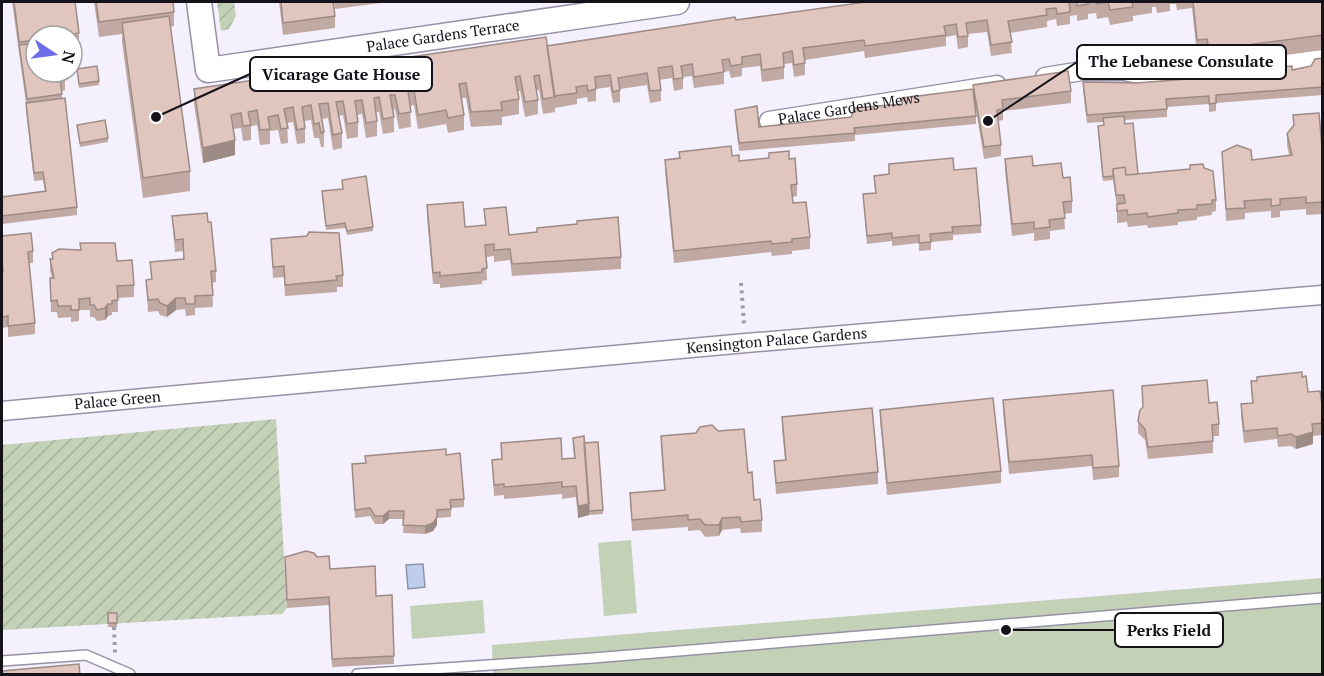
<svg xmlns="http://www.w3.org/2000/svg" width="1324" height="676" font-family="'PT Serif',serif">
  <defs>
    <pattern id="garden-furrows" width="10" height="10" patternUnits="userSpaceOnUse" patternTransform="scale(1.5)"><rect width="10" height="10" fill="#c3d1b7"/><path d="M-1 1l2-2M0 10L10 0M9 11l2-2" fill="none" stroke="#a7b29d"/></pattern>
  </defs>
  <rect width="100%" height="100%" fill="#f4f0fe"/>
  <!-- park -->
  <path fill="#c3d1b7" d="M631,540L637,613L604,616L598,543Z
    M1322,578V674H493L492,645Z
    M483,600L485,633L412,639L410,606Z"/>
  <!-- garden -->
  <path fill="url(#garden-furrows)" d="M217,2H234L236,16L229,29L221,31Z
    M276,419L287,608L282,614L2,630V445Z"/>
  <!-- water -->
  <path fill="#becdeb" stroke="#8b95ac" stroke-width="1.5" d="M423,564L425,587L408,589L406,565Z"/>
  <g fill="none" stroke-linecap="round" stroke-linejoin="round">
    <!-- service casing -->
    <g stroke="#9891a6" stroke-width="12">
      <path id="service" d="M2,661L86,655L130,674
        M357,674L593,658L1322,598"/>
    </g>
    <!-- minor casing -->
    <g stroke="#9891a6" stroke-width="21">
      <g id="minor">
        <path d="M1045,77L1082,71H1124L1164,79L1322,59"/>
        <path id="s1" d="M769,121L997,85"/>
        <path id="s2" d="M2,411L746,343L1322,295"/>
      </g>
    </g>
    <!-- secondary casing -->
    <g stroke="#9891a6" stroke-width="27">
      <g id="secondary">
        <path id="s3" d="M199,2L208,70L677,2"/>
      </g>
    </g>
    <!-- path -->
    <path stroke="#9e9ba7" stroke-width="4" stroke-dasharray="3 4.5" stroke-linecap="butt" d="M741,283L744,324
      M114,627L115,653"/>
    <!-- service -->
    <use href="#service" stroke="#fff" stroke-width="9"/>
    <!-- minor -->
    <use href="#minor" stroke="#fff" stroke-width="18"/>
    <!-- secondary -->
    <use href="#secondary" stroke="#fff" stroke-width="24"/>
  </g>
  <!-- wall -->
  <path fill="#c1aaa3" d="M12,2H75L79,33V48L72,49V36H36V72L65,78V90L62,91V98L77,207V215L2,224V197L45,192L43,180L34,181L26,111V103Z
    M94,2H173L174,12V26L170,27L190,171V191L143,198L122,42V34L99,37Z
    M279,2H333L335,16V28L283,35Z
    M334,2H388L335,9Z
    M866,2H1323V50L1209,65L1207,54L1197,55L1192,8L1177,10L1176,4H1170V11L1157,13L1156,7H1152V13L1133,16V21L1110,25L1108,17L1097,19L1096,13L1088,14V19L1077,21V15L1070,16V24L1057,26L1056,19L1047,21V27L1010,33L1012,53L991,56L987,32L968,34V47L958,49L956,35L946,37V46L865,58L864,51L805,60V75L794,77L792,63L784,64V79L762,82L760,66L742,68V76L731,78L729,71L724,72V84L694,88L692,76L683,77V89L674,91L672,78L659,80L661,90V101L650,103L647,85L620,89V102L613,103L610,87L596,89V101L588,102L587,97L577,99V104L555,108V112L543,114L539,90L536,91L538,100V114L525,117L520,91H517L519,99V114L502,117V125L471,127L466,98H462L464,115V130L448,133L446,124L418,129L414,105L410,106L411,127L399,129L395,109L393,110L394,117V132L383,134L379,112H376L377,121V136L366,138L362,114L357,115L358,122V137L347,139L343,115L339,116L342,133V148L333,150L328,118L322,119L324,132V147H321L319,138H314L311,120L304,121L305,128V143L297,144L293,122L287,123L288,143L281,144L278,130L270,131V144L260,145L257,125L251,126V140L243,141L241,128L233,129L235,155L203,163L194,104V89L547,46Z
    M1323,58V95L1216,103V111L1209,112V104L1167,107V117L1124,120L1138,174L1204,168L1216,200V211L1212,212V215L1197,217V220L1178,222V225L1148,228L1147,225L1128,227L1127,222L1117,223V207L1113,180L1103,181L1098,130L1104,125L1103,122L1087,123L1083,90V82L1136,83L1292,70L1311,66Z
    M77,69L99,81V85L79,88Z
    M973,85L1071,91V103L1003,111V120L998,121L1001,145V156L984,159L976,110V124L855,135V141L739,151L735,118V110L759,127L851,117L902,104L973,89Z
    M1293,115L1323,159V214L1306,215V209L1280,211V217L1271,218V211L1245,213V219L1226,221L1222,152L1252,160L1289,155L1287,145V134L1293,126Z
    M77,125L108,138V142L80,147Z
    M679,152L732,156L739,161L789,159L797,184V196L792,197L793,203L810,237V249L792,251V254L772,256L771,252L674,263L665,171V160L679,158Z
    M1005,159L1033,166L1063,178L1072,201V213L1064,214L1065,229L1050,231V239L1034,241V233L1012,236L1005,170Z
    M889,164L954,170L981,225V233L953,235V240L931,242V250L919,251V243L892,246V241L867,244L863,194L875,193L874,176L889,174Z
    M343,189L373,227V231L347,235L345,228L326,230L322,196Z
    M427,205L465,227L485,225L484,209L509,235L621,257V269L512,276L510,260L494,262V256L486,257L487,280L482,281V284L440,288V284H433L427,217Z
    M172,216L208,222L216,271V282L212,283L213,307L195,308V315L186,316L185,309L176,310L167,317L160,315L158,311L148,312L146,280L151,279L150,262L183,259V251L175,252Z
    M2,236L33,251V263H29L35,323V334L8,337V327L2,328Z
    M271,239L343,275V287H337V292L285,296L284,277L273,278Z
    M80,243L117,261L134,285V297L118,298V312H112V315L108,316L105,320L97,321L94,317H90V310H79V321L71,322V317L58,318L57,312H51L50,278H52L50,271V259H52V253L80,250Z
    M1302,377L1308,392L1323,412V435L1313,436V444L1296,449L1291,446L1278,447L1277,439L1244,443L1241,416V404L1252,403L1251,381Z
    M1142,386L1209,403L1219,424V436H1213V453L1148,459L1145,440L1138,433V421L1143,408Z
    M1003,400L1119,466V477L1093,480L1092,466L1009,474L1003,411Z
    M880,410L1001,471V483L887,495L880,421Z
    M782,417L878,472V484L776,494L774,461L785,460L782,428Z
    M661,436L748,473L754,500L762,520V532L741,533L740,528L722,530L719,536L705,537L700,530L688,531V527L632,531L630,493L664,490L661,447Z
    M573,438L584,443L603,510V514L589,515L578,518L576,497L562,499V494L504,499V495L494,496L492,460L501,459V443L562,459L574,458Z
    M446,455L464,499V507L451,508V517L437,518V525L433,531L425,534L403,533L404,519H389L383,524H375L370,516L355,518L352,464Z
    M317,557L330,569L394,656V664L332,667L329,605L287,608L285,565Z
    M108,613H117V627H108Z"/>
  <!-- shaded-wall -->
  <path fill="#9d8b85" d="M235,140V155L203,163V148Z
    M176,298V310L167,317V306Z
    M108,304V316L105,320V308Z
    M1313,432V444L1296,449V437Z
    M589,504V515L578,518V506Z
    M389,511V519L383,524V516Z
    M437,517V525L433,531L425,534V526Z
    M722,518V530L719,536V525Z"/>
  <!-- building -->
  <path fill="#e0c6be" stroke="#9d8b85" stroke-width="1.5" d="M14,2H75L79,33L61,36H36V40L19,42Z
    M96,2H173L174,12L99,22Z
    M281,2H333L335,16L283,23Z
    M866,2H1069L1070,12L1057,14L1056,8L1046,9L1047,15L1008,21L1012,42L991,45L987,20L966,23L968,36L958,37L956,24L944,26L946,35L865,46L864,40L803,48L805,63L794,65L792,51L783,53L784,67L762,70L760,54L742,57V64L731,66L729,59L722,60L724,72L694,77L692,64L681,66L683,78L674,79L672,66L658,68L661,90L650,91L647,73L618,78L620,90L613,92L610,75L595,77L596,89L588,91L587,85L576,87L577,93L554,96L547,46L735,17L736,20Z
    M1077,2H1088V4L1077,6Z
    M1096,2H1132L1133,7L1110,10L1108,2L1097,4Z
    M1193,2H1323V35L1209,50L1207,39L1197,40Z
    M169,16L190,171L143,178L122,23Z
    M546,37L555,97L543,99L539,75L534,76L538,100L525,102L520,76L515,77L519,99L501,102L502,110L471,112L466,83L459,84L464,115L448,118L446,110L418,115L414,90L408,91L411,112L399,114L395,95H390L394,117L383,119L379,97L374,98L377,121L366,123L362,100L355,101L358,122L347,124L343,101L336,102L342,133L333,135L328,103L319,104L324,132L321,133L319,123L314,124L311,105L302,107L305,128L297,130L293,107L284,109L288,128L281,129L278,115L268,117L270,129L260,130L257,110L248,112L251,125L243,126L241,113L231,115L235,140L203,148L194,89Z
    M36,43V72H64L65,78L60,79L62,94L27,99L19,45Z
    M1323,58V87L1216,95V103L1209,104V96L1166,99L1167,109L1087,115L1083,82L1136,83L1214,77V72L1292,66V70L1311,66L1315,59Z
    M97,66L99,81L79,84L77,69Z
    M1068,71L1071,91L1002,100L1003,109L997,110L1001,145L984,147L973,85Z
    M973,89L976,116L854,128L855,133L739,143L735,110L757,106L759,127L851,117L855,108L902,104V98Z
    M65,98L77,207L2,216V197L46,191L43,172L34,173L26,103Z
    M1319,113L1323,159V202L1306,203V197L1280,199V205L1271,206V199L1244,201L1245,208L1226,209L1222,152L1237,145L1251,150L1252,160L1292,155L1287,134L1294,125L1293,115Z
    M1124,116L1125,124L1133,123L1138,174L1126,175L1125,167L1113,169V176L1103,177L1098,126L1104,125L1103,118Z
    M105,120L108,138L80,143L77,125Z
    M731,146L732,156L739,155V161L769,158V153L789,151V159L795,158L797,184L791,185L793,203L806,202L810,237L792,239V242L772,244L771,241L674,251L665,160L680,158L679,152Z
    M1032,156L1033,166L1061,163L1063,178L1070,177L1072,201L1063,202L1065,218L1049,220L1050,227L1034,229V222L1012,224L1005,159Z
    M953,158L954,170L976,168L981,225L952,227L953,232L930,234L931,242L919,243V235L892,238V233L867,236L863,194L876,193L874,176L889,174V164Z
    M1203,164L1204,168L1213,171L1216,200H1212V204L1197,205V209L1178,210V213L1148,217L1147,213L1128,215L1127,210L1117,211V204L1125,203L1124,195H1116L1113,169L1125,167L1126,175L1190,169V165Z
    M366,176L373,227L347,231L345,223L326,226L322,191L343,189L342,180Z
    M463,202L465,227L486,225L484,209L506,207L509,235L537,232V228L577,224V221L618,217L621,257L512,264L510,249L494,250V244L485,245L487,268L482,269V272L440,276V272L433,273L427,205Z
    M207,213L208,222H211L216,271H211L213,295L195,296V304H186L185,298H176L167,306L160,303L158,299L148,300L146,280L152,279L150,262L184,259L183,239L175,240L172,216Z
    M309,232L339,233L343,275L336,276L337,280L285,285L284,266L273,267L271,239L307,236Z
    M31,233L33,251L28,252L35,323L8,326V316L2,317V270L3,271L2,259V236Z
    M80,243H115L117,261L132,260L134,285L117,286L118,300L112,301V304H108L105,308L97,310L94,305H90V298L79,299V310H71V306H58L57,300L51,301L50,278H54L50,259H53L52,253L59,249L81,250Z
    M1302,372V377L1306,376L1308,392L1320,391L1323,412V423L1312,424L1313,432L1296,437L1291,434L1278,436L1277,428L1244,431L1241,404L1253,403L1251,381H1257V377Z
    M1207,380L1209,403L1217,402L1219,424L1212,425L1213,441L1148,447L1145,429L1138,421L1140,410L1143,407L1142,386Z
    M1113,390L1119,466L1093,468L1092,455L1009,462L1003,400Z
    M993,398L1001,471L887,483L880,410Z
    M872,408L878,472L776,483L774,461L786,460L782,417Z
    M712,425L718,431L744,429L748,473L752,472L754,500L760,499L762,520L741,522L740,517L722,518L719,525H705L700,519L688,520V515L632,520L630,493L665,490L661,436L696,433L700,427Z
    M584,436L589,504L578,506L576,486L562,487V482L504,487V484L494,485L492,460L502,459L501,443L561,438L562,459L575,458L573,438Z
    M598,442L603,510L589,511L584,443Z
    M446,449V455L460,453L464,499L450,500L451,509L437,510V517L433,523L425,526L403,525L404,511H389L383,516H375L370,508L355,510L352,464L366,463L365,456Z
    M306,551L314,553L317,557L329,556L330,569L375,566L376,596L392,595L394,656L332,659L329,597L287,600L285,557Z
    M108,613H117V623H108Z
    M79,664L80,675H2V671Z"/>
  <g text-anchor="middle" stroke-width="4.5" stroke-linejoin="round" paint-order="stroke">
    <!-- street labels -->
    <g font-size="15" fill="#15121a" stroke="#fff">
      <text dy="5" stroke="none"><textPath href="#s3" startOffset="306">Palace Gardens Terrace</textPath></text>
      <text dy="5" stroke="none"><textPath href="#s1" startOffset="81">Palace Gardens Mews</textPath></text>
      <text dy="5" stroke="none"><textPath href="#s2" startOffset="778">Kensington Palace Gardens</textPath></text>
      <text dy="5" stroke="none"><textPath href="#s2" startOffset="116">Palace Green</textPath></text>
    </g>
  </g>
  <!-- callouts -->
  <path fill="none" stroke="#15121a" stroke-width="2" d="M988 121L1077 62M156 117L250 74M1006 630L1115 630"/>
  <g fill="#15121a" stroke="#fff" stroke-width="2">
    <circle cx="988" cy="121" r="6"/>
    <circle cx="156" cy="117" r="6"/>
    <circle cx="1006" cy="630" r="6"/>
  </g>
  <g fill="#fff" stroke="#15121a" stroke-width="2">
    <rect x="1077" y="45" width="209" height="34" rx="6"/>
    <rect x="250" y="57" width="182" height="34" rx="6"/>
    <rect x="1115" y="613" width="108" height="34" rx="6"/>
  </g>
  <g font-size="16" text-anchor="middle" font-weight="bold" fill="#15121a">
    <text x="1181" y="67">The Lebanese Consulate</text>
    <text x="341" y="80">Vicarage Gate House</text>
    <text x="1169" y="636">Perks Field</text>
  </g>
  <!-- border -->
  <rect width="1324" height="676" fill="none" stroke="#15121a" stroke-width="6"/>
  <!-- north arrow -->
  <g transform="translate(54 54) rotate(103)"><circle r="28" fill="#ffffff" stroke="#a1a0a3" stroke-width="1.5"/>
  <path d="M0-4.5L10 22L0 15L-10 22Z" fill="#6d6de7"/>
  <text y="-9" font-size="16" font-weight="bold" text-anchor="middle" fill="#15121a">N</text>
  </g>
</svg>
